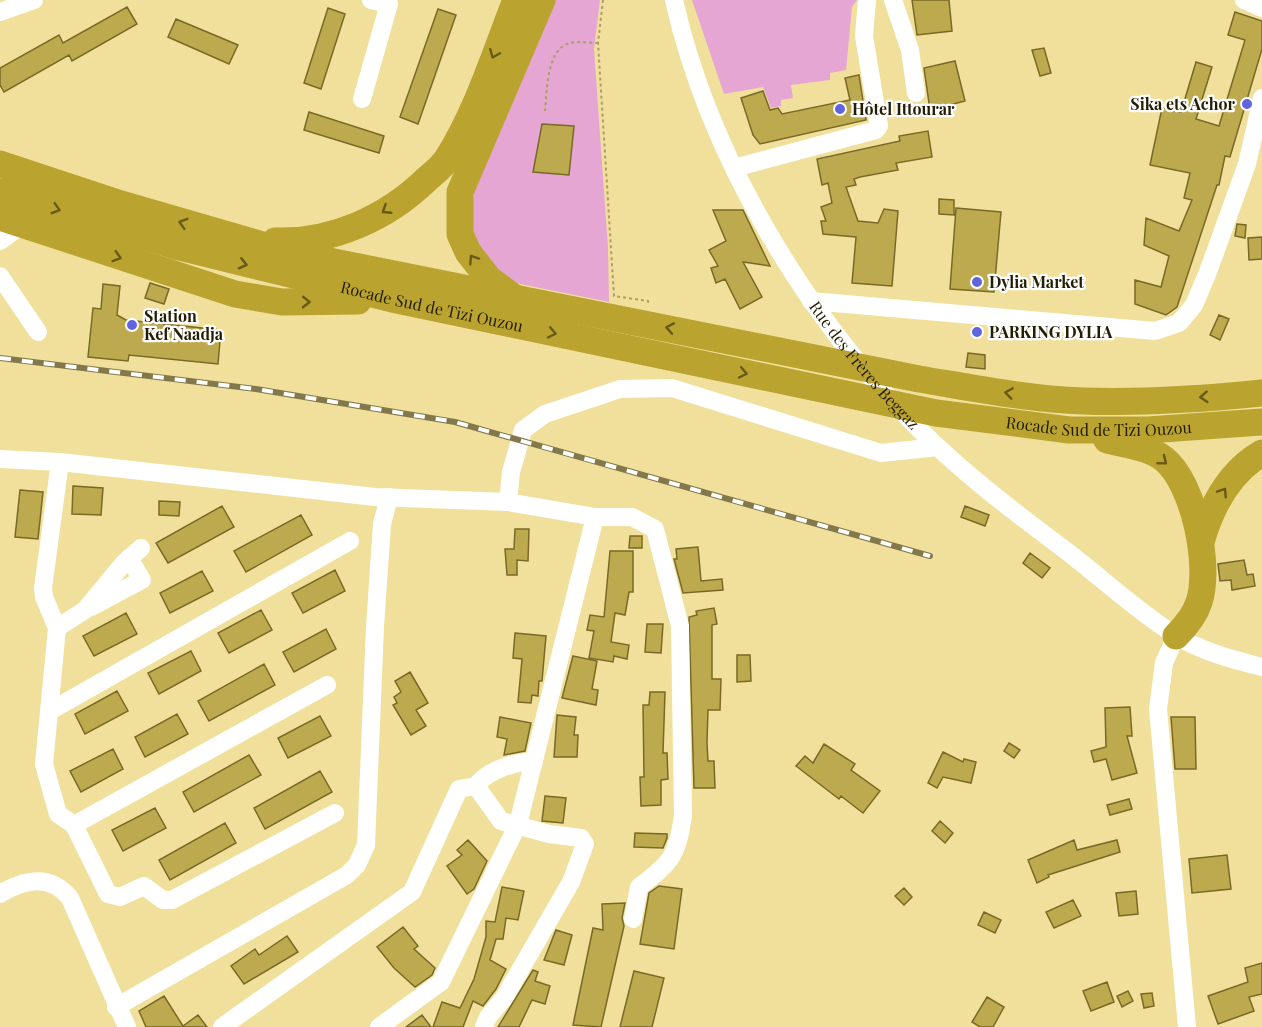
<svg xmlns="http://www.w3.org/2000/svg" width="1262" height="1027" font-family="'Playfair Display',serif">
  <rect width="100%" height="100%" fill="#f0e09c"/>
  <!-- green -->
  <path fill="#e6a6d4" d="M551,0H600L594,49L608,248L609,302L505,281L471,239L475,170Z
    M692,0H857L852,7L846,70L830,73V80L791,85L793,98L781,100V106L771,108L763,87L724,94Z"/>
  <!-- building -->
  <path fill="#bdaa4e" stroke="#786a26" stroke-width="1.5" d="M912,0H949L952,31L917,35Z
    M127,7L137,24L72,61L69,55L4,92L0,85V68L59,35L63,43Z
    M328,8L345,14L321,89L304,83Z
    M438,9L456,15L418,124L400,117Z
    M1235,12L1262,21V49L1230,157L1225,156L1219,185H1217L1177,307L1166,315L1135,304V280L1161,287L1169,256L1144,245L1146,218L1179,231L1192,200L1184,198L1190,173L1150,165L1162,108L1181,112L1196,62L1212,67L1196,119L1219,126L1245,40L1228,35Z
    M176,19L238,45L229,64L168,37Z
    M1044,48L1051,73L1040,76L1032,50Z
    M955,61L965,101L930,110L924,68Z
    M859,75L866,120L760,144L753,135L741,98L763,91L770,110L778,108L782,114L850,100L845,78Z
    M309,112L384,136L379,153L304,130Z
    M542,124L574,126L569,175L533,172Z
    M928,131L932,157L896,163L898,170L860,177L854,179L856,185L846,187L858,221L878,223L884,209L898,211L892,286L852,283L856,237L823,234L821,221H826L821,207L832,203L828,183L822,185L817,159L900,141L899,136Z
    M939,199L954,200V215L939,214Z
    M956,208L1001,212L994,292L950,289Z
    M713,210H743L770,266L743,262L762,297L740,309L725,279L716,283L711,268L718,266L709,250L726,241Z
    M1237,224L1246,225L1245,238L1235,236Z
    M1262,237V259L1249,260L1248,238Z
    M150,283L169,289L164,304L145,298Z
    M103,284L120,286L117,315L126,320L221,330L218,364L129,355L128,361L88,357L93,308L101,309Z
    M1219,315L1229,319L1220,340L1210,335Z
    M968,353L985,355V369L966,367Z
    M73,486L103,488L101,515L72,514Z
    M20,490L43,492L38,539L15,537Z
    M159,501L180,502L179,516L159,515Z
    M222,506L234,527L168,563L156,543Z
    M965,506L989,515L985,526L961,517Z
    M301,515L312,535L246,572L234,551Z
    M515,529H529L528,561L517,560V575H507L505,549H514Z
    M630,536H642V548H629Z
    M698,547L701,581L722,579L723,590L683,593L674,559H677L676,549Z
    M610,551H633V592H629L625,615L615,613L611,642L629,645L627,659L614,656L613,662L589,658L594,631L587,630L590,615L604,617Z
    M1030,553L1050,568L1042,578L1023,563Z
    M1244,560L1247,575L1253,574L1255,586L1232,590L1231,580L1220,581L1218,564Z
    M335,570L345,591L303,613L292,593Z
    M202,571L213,591L170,613L160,593Z
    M714,608L717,624L712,625V679H721L720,710H708L707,743L708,761H714L715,788H694L689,617L697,615L696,611Z
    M261,610L272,630L229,653L218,633Z
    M126,613L137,634L94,656L83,636Z
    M647,624H663L661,653L645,652Z
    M326,629L336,649L294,672L283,652Z
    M515,633L546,636L542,681H539L538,696L532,695L531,703L518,702L522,659L513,658Z
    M191,651L201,671L159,694L148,673Z
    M737,655H750L751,681L737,682Z
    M573,656L597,661L592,689L598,690L596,705L562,698Z
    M264,664L275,685L209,721L198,701Z
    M410,672L428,703L416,710L426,726L411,735L393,705L397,703L394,697L401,692L395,681Z
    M117,691L128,711L85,734L75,714Z
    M650,692H665L663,753H667L668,779L661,780V805L641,806L640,777H644L643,705H649Z
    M1130,707L1132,736H1127L1137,773L1112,780L1106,759L1094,762L1091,751L1106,747L1105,708Z
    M177,714L188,734L145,757L135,737Z
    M557,715L576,717L574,735H578L577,757H554Z
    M320,716L331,736L288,758L278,738Z
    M500,717L531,723L525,751L504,755L507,739L497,737Z
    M1171,717H1195L1196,769H1175Z
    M1009,743L1020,750L1014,758L1004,751Z
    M824,744L855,764L851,770L880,791L863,813L841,796L839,799L796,766L805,756L813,763Z
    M113,749L123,769L81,792L70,771Z
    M943,752L963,762L964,759L976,762L971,783L943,777L937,788L928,783Z
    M249,755L261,775L194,812L183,792Z
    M320,771L332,792L265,829L254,808Z
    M545,796L566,798L563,823L542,821Z
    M1129,799L1132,809L1110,815L1107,805Z
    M155,808L166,828L123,851L112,830Z
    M940,821L953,833L945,843L932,831Z
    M225,823L236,843L170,880L159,860Z
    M635,833L667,834V838L663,848L634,847Z
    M468,840L487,861L474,889L467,894L447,866L462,855L457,850Z
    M1074,840L1077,850L1117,840L1120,852L1048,875L1049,877L1037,883L1028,860Z
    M1227,855L1231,889L1192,893L1189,859Z
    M659,886L682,889L674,949L640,944L649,893Z
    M502,887L524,891L518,920L506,918L503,939H496L490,960L506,969L496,989L483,1006L473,1001L463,1027H433L442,1002L460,1008L474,979L486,937V921L495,922Z
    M904,888L912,897L904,905L895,896Z
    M1136,891L1138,914L1119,916L1116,893Z
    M1073,900L1081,916L1054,928L1046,912Z
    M625,903L622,918L624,926L601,1027L573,1025L593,928L603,930L602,904Z
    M984,912L1001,920L995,933L978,925Z
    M403,927L418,946L414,949L435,968L432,975L415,987L394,968L377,947Z
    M556,930L572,935L564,965L544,960Z
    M287,936L298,952L244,984L231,966L255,949L259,955Z
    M1262,963V994L1249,997L1254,1011L1218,1024L1208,996L1248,982L1245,968Z
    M533,970L538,972L535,981L550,986L545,1004L532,1000L519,1027H498Z
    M634,971L664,978L652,1027H620Z
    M1107,982L1114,1002L1091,1011L1083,991Z
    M1128,991L1133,1001L1122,1007L1117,996Z
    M1152,993L1154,1006L1144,1008L1141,994Z
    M164,996L183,1026L198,1015L207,1027H146L139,1011Z
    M987,997L1004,1007L993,1027H980L972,1022Z
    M422,1015L431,1027H406Z"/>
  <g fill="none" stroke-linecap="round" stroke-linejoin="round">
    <!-- path -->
    <path stroke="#ab9e68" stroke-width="2" stroke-dasharray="3 3" stroke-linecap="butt" d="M603,0L598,43L614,296L648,301V305
      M545,111C547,92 546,49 570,43C578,41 590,43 598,43"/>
    <!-- minor -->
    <g stroke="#fff" stroke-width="18">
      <path id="s1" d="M674,0C709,156 806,317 919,429C965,475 1017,514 1069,553C1104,580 1138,612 1175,635C1200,651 1234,660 1262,667"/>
      <path d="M893,0L910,50L916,93"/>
      <path d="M1244,0L1262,8"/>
      <path d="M0,12L34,0"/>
      <path d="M362,99L389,4L371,0"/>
      <path d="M734,168L876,130L879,126L864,36L867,0"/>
      <path d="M0,241L22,225"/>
      <path d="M0,276L38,332"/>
      <path d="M811,301L1155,331L1179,323L1194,305L1208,272L1247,164L1262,98"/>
      <path d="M0,459L60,462L43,588L44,597L57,628L44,764L58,814L74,825L327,685"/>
      <path d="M60,462L375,497L508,502"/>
      <path d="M595,517H632L655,529L680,626L683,816C677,856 671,863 639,887L633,919"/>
      <path d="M91,607L142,580L129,558"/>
      <path d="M57,628L85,610L123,564L141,548"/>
      <path d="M1176,636L1164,663L1158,709L1187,1027"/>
      <path d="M50,711L350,541"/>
      <path d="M476,786C487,770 515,762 534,761"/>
      <path d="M74,825L108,894L120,897L144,886L163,900H172L335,813"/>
      <path d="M0,894C25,879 50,874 70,898L127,1027"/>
      <path d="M116,1007L347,875L357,865L366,845L375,627L382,524L389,497"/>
      <path d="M222,1027L412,892L459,789L476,786L501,821L549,834L581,838L585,844L571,882L504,998L488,1017L484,1027"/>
      <path d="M379,1027L441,982L518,824L595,517L508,502L511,472L523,430L545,414L620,389L672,388L881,453L938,447"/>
    </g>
    <!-- highway -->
    <g stroke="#baa32e" stroke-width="27">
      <path d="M0,164L121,204L294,254L919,379C973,388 1028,399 1083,401C1142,403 1203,399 1262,393"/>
      <path id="s2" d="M0,192L179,247L392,299L936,413L1069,430H1148L1262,422"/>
      <path d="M0,217L235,294L282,302L358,301"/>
      <path d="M275,241C332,243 387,218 427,179C434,173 442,167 447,159C477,112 495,53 516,0"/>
      <path d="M512,296L489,279L468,252L460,234V192L542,0"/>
      <path d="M1107,440C1126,445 1149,447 1164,459C1194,483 1211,566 1199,602C1195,615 1186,626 1176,636"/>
      <path d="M1201,542C1211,507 1229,472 1262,453"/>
    </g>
    <!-- rail casing -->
    <g stroke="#83784a" stroke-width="6">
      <path id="rail" d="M0,358L256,389L455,422L930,556"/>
    </g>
    <!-- rail -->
    <use href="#rail" stroke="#fff" stroke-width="4" stroke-dasharray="11" stroke-linecap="butt"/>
  </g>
  <!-- one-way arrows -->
  <defs><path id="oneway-chevron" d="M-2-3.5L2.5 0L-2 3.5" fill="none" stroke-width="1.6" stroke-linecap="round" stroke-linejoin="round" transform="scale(1.5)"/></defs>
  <g stroke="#675916">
    <use href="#oneway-chevron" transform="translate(494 54) rotate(112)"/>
    <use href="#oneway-chevron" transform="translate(56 209) rotate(17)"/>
    <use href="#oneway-chevron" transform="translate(386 210) rotate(147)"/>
    <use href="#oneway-chevron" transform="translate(183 223) rotate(-163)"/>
    <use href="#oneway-chevron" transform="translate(117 257) rotate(18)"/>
    <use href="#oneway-chevron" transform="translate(473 259) rotate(-124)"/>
    <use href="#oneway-chevron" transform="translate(243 264) rotate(14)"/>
    <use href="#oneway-chevron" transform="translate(306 302) rotate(1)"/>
    <use href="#oneway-chevron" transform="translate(670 328) rotate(-169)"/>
    <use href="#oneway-chevron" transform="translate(552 333) rotate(12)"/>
    <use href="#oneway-chevron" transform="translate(743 373) rotate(12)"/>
    <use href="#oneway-chevron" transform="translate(1009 393) rotate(-172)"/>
    <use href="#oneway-chevron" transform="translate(1204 397) rotate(176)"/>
    <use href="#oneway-chevron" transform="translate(1163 461) rotate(39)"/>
    <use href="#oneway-chevron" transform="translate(1223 492) rotate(-56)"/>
  </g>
  <!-- markers -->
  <g fill="#6065dd" stroke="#fff" stroke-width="2">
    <circle cx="1247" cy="104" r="6"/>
    <circle cx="840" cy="109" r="6"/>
    <circle cx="977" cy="282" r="6"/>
    <circle cx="132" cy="325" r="6"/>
    <circle cx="977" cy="332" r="6"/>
  </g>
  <g text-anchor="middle" stroke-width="4.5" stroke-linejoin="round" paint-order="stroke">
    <!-- poi labels -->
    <g font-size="16" font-weight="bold" fill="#231d02" stroke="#fff" text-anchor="start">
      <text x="1235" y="110" text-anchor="end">Sika ets Achor</text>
      <text x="852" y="115">Hôtel Ittourar</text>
      <text x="989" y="288">Dylia Market</text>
      <text x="144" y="322">Station<tspan x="144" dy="18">Kef Naadja</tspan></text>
      <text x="989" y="338">PARKING DYLIA</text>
    </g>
    <!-- street labels -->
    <g font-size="16" fill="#231d02" stroke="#fff">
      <text dy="6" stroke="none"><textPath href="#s2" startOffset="447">Rocade Sud de Tizi Ouzou</textPath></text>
      <text dy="6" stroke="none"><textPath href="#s1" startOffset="416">Rue des Frères Beggaz</textPath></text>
      <text dy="6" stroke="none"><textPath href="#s2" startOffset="1126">Rocade Sud de Tizi Ouzou</textPath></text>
    </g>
  </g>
</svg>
